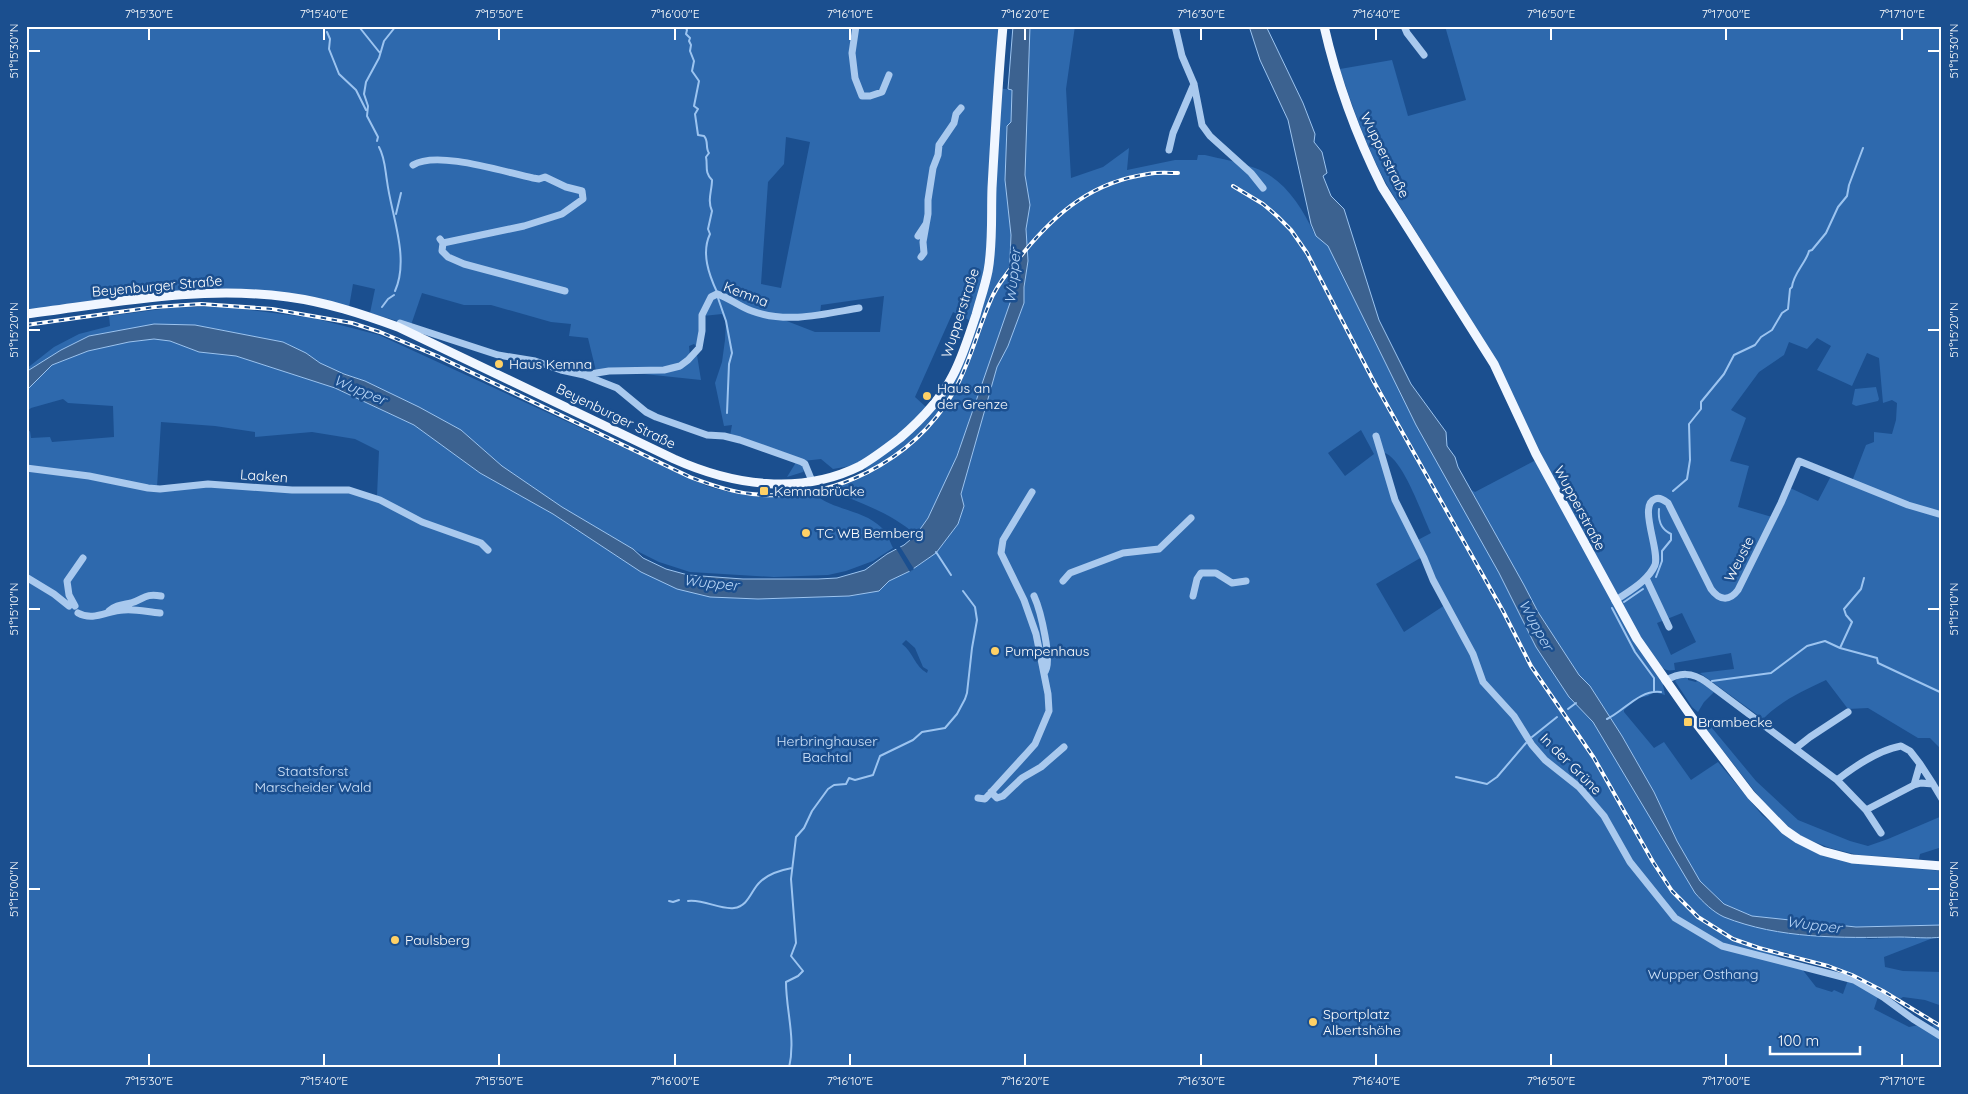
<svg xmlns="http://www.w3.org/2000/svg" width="1968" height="1094" font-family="Quicksand,sans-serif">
  <rect width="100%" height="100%" fill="#1b4f8f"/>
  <!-- green -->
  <path fill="#2e69ad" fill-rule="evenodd" d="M26,26H1003L998,88L1012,90L1011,122L1007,126L1005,180L1011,235L1009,283L1011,300C999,336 986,373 973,409C958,453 944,498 916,535C890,512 858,502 827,489L849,483L869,474L862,464L833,469L821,459L803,461L730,436L732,425L724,426L715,383L722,362L725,340L726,322L722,314L703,316L711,300L714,297H721L732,303V300C726,296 718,291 710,295L700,316L698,343L697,347L694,344L689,346L690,357L678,365L665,366L663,369L596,371L588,338L569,336L571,324L551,322L491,305H464L422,293L411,325L370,313L375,289L353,284L349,307C310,298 272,291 232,290C163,288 94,302 26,310ZM786,137L810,142L781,288L761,284L768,182L784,164ZM884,296L880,332H815L779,318L820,314L821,305ZM953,312L971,321L951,374L926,407L915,397Z
    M1030,26H1075L1066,89L1071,178L1103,167L1129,148L1127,170L1175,160H1197L1198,155H1205C1222,159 1239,162 1255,168C1283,178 1302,207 1314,233L1328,222L1363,313L1692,878L1727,911L1869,939L1901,937L1933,938L1884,957L1885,967L1903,971L1942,972V1006L1925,1000L1903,997L1900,999C1863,976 1823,962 1780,951L1777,962L1802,969L1816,987L1832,992L1834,990L1843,994L1848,980L1878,997L1874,1009L1909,1027L1919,1025L1929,1032L1935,1022L1942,1024V1068H26V432L30,431L31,438L50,437L52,442L114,437L113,406L68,403L63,399L31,408L26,412V391L52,365L88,351L129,342L154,339L170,341L199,352L236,356L335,388L414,425L480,473L553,514L641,572L732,598L758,599L849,596L879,591L889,581L910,571L936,553L958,524L964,506L961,494L997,367L1008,346L1024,303V287L1028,261L1026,229L1030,205L1025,175ZM161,422L215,426L255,432V437L312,432L355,439L379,451L377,496C305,486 230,483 157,487ZM1361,430L1374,454L1345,476L1328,453ZM1381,452C1402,453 1422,516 1431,533L1416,541L1405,518ZM1422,557L1445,605L1404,632L1376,584ZM906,640L915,648L923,667L928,670L927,673C915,667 913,652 902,644Z
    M1445,26H1942V750L1930,738H1918L1868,708L1848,709L1826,680C1803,691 1782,700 1763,719L1700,673L1734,669L1731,653L1674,663L1675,670C1673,670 1669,671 1667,670C1658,668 1645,646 1640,638L1556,485L1497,363L1387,185C1367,148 1353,109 1340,69L1392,60L1408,116L1466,100ZM1817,338L1831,346L1817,370L1852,386L1867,353L1879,358L1883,403L1892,400L1897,403L1896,420L1892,434L1874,432V442L1866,445L1851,484L1831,476L1818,501L1786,486L1772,517L1738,507L1749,466L1730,461L1746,418L1731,410L1759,372L1784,355L1789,342L1807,349ZM1682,613L1696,642L1671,655L1657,623Z
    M218,306L313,318L379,335L707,486C743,497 776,501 813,493C833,511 863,509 882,528C887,533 890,542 893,548L873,561L846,571L828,575L774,577L690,572L659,562L633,549L562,507L502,466L461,430L419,407L365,381L344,374L320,363L306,353L283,342L195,325L154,324L89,336L61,350L26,373V369L54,347L79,334L110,326L109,316L169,308Z
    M697,355L701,380L644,374L664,372Z
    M1876,387L1879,399L1878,401L1856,406L1852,404L1855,389Z
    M1536,460L1637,647L1662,680L1665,695L1654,692L1648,696L1638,698L1624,710V712L1654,748L1664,742L1691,780L1718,762L1762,815L1784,833L1855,863L1942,871V925L1856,927L1752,916L1724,904L1700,881L1677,841L1654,792L1622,736L1590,686L1579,675L1538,612L1471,490L1475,492Z
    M794,461L803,464L804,470L803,472L787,477L795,464Z
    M1688,677V680L1696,682L1698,680L1714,692L1704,702L1698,712L1692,707L1675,681L1677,679Z
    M1707,722L1756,781L1798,820L1850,841L1868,846L1888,839L1942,816V847L1920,854L1919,859L1858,855L1830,848L1802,837L1788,828L1770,811L1703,725Z"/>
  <!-- water -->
  <path fill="#3c6290" stroke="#9cc4f0" d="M1013,26H1030L1025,175L1030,205L1026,229L1028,261L1024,287V303L1008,346L997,367L961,494L964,506L958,524L936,553L910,571L889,581L879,591L849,596L758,599L710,597L677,589L641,572L553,514L480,473L414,425L335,388L236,356L199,352L170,341L154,339L129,342L88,351L52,365L26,391V373L29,370L61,350L89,336L154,324L195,325L283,342L306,353L320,363L344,374L365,381L419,407L461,430L502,466L562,507L633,549L643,558L666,569L688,575L743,579H818L837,578L865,570L887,554L904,545L916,535L928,518L957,456L1011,300L1009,283L1011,235L1005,180L1007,126L1011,122L1012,90L1008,89Z
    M1249,26H1266L1303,103L1315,134L1314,142L1322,152L1327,173L1323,176L1331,196L1344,209L1379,320L1411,384L1446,432L1447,446L1455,457L1458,467L1524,585L1538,612L1579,675L1590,686L1622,736L1654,792L1677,841L1700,881L1724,904L1752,916L1856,927L1942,925V937C1928,939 1914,937 1899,937C1842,938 1779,939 1724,917C1713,912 1703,902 1695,893L1593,722L1569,697L1536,647L1499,573L1416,425L1328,246L1316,236L1311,224L1288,120L1260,60Z"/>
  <!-- pier -->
  <path fill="#1b4f8f" d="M899,545L914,569L910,572L895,547Z"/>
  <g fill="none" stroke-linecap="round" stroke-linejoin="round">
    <!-- stream -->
    <path stroke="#9cc4f0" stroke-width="2" d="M685,26L687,30L686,34L690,38L689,41L691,45L690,51L694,61L692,71L699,81L694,106L698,109L695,114L698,135L704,136C709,141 705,148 709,153L706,157C708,166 704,172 712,180C712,191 707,200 712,211L708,229L710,234C701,253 709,275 717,292
      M360,28L380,53
      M327,32L330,39L329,49L339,74L356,90L366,110
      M377,141L378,137L367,116L368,106L364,94L366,82L379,58L384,41L396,26
      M379,147C385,158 385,169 387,181C391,214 410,258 395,291
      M396,214L401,193
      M718,298L726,321L732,353L729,364L727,413
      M382,307L388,299L394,295
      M1673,491L1687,479L1690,460L1689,424L1701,409V402L1724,374L1734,355L1755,345L1761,337L1772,330L1782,313L1788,309L1790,289L1792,287C1793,274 1807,261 1809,251L1812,250L1826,233L1838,207L1847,196L1849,185L1863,148
      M936,552L951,575
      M1656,577L1662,561V551L1671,540V534C1660,529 1658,520 1659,509
      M1624,602L1643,589
      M1612,608L1635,652L1654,678V691
      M1840,648L1852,622L1846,615L1844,609L1861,589L1864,578
      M1712,681L1771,673L1807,646L1825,641L1840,648L1877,658L1878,663L1942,693
      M26,703V730
      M1568,709L1576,703
      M1607,719C1624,711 1640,689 1661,692
      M1532,737L1557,717
      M1456,777L1487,784L1497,777L1526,743
      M669,901L673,902L679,900
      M688,901C704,899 720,910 734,908C749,906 751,890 760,882C768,874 781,870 792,868
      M26,1063L32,1068
      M789,1068C796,1038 786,1011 786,982L798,976L803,971L791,956L796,943L791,879L796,837L804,828L812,811L828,789L834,785L846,784L849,778L855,780L873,775L880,756L913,740L922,732L945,728L957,714L965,699L967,693L972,648L977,620L975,607L963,591"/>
    <!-- minor -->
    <path stroke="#a9c9ee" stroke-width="7" d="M856,26L852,53L855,78L862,96H870L882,92L889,75
      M1175,26L1182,56L1194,84L1202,125L1210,136L1251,173L1263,188
      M1404,26L1407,33L1424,55
      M1169,150L1173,133L1194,84
      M413,165C437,150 504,172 533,178L539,179L545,177L566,187L582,191L583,199L562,214L524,226L443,243L440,239
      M918,236L926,224
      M443,243L442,251L448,257L464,264L565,291
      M921,257L924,253L923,242L928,214V200L933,168L938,155L939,145L954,123L956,114L961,108
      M398,327L400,323L498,355L535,361L561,370L584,375L617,388L646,412L656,417L707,435L724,436L740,440L802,462L805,464L812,481
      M584,375L609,371L664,370L680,366L688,360L699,348L702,331V315L711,297L717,294C728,297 740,307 752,311C787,324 824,314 859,308
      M1376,436L1395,500L1424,558L1433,580L1473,654L1483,682L1514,716L1532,745L1545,760L1579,787L1592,802L1604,816L1630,862L1675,918L1722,946L1854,980L1883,997L1913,1019L1942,1037
      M26,468L89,476L148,488L160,489L208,484L292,490H349L380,500L422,522L481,543L488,550
      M26,577L54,594L69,606
      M1646,578L1669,627
      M1063,581L1070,573L1123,553L1159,549L1191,518
      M1034,596C1040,609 1054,664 1044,673
      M1193,596L1197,579L1201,573H1216L1232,583L1246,581
      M1615,601C1629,591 1648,581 1655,565C1660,550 1638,505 1655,499C1660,497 1664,500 1668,503L1711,589C1719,600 1729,602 1738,590L1781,503L1799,461L1908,505L1942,515
      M75,606L69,595L67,581L83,558
      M109,611C116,605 122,605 131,603C144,599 145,593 161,596
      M78,613C94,622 108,610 124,610C136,609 148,612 160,613
      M1665,681C1680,672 1692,672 1706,682L1837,780L1866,810L1881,833
      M1796,748L1810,737L1848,712
      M1920,764L1933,784
      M1837,780C1855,766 1879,750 1901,746L1910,751L1920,764L1914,785L1866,810
      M1914,785L1921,783L1933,784L1942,799
      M991,792L997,798L1003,796L1022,778L1041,767L1064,747
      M978,798L985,799L1027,753L1035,744L1049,711L1048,694L1036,634L1024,600L1001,553L1003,540L1032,492"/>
    <!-- major -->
    <path stroke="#f0f6ff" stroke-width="9" d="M1324,26C1337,83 1356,135 1382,187L1494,364L1536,454L1637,639L1693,719L1751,795L1785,830L1798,839L1822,851L1852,859L1942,866
      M26,314C113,303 200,285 288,297C326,302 362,314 398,327L674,459C732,485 800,496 860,466C874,458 887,448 900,438C921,420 941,399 953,375C963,356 969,335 976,315C980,300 985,286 988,271C993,244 991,215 992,188C995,134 998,80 1003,26"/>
    <!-- rail casing -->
    <g stroke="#fff" stroke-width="4">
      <path id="rail" d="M1233,186L1263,204L1277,216L1291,230L1307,253L1374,382L1503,611L1531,666L1594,758L1653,862L1672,891L1698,917L1733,939L1759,948L1828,966L1852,975L1883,991L1942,1027
        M26,325L155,307L201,304L272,309L352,323L380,332L437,356L690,477C711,485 731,492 752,494C831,503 913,461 953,393C971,362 978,327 993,295C1001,279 1013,266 1024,252C1058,211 1093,182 1148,174C1157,172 1168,173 1178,173"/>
    </g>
    <!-- rail -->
    <use href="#rail" stroke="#1b4f8f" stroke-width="2" stroke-dasharray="5.5" stroke-linecap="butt"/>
  </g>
  <!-- ticks -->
  <path fill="none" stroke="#fff" stroke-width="2" d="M149,28V40M324,28V40M499,28V40M675,28V40M850,28V40M1025,28V40M1201,28V40M1376,28V40M1551,28V40M1726,28V40M1902,28V40M28,51H40M1928,51H1940M28,330H40M1928,330H1940M28,609H40M1928,609H1940M28,889H40M1928,889H1940M149,1054V1066M324,1054V1066M499,1054V1066M675,1054V1066M850,1054V1066M1025,1054V1066M1201,1054V1066M1376,1054V1066M1551,1054V1066M1726,1054V1066M1902,1054V1066"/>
  <!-- markers -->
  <g fill="#ffd166" stroke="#1b4f8f" stroke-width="2">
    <circle cx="499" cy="364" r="5"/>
    <circle cx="927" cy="396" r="5"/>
    <rect x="759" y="486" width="10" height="10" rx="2.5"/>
    <circle cx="806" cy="533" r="5"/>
    <circle cx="995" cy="651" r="5"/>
    <rect x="1683" y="717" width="10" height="10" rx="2.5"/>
    <circle cx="395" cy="940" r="5"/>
    <circle cx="1313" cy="1022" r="5"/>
  </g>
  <g text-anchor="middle" stroke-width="5" stroke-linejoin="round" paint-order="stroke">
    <!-- street labels -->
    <g font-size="14" fill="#fff" stroke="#1b4f8f">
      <text transform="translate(1385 155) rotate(64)" y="5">Wupperstraße</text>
      <text transform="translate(157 286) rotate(-5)" y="5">Beyenburger Straße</text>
      <text transform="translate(746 294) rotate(21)" y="5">Kemna</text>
      <text transform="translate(960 313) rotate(-72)" y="5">Wupperstraße</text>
      <text transform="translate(616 416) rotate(26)" y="5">Beyenburger Straße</text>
      <text transform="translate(264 476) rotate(4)" y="5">Laaken</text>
      <text transform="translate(1580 508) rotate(62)" y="5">Wupperstraße</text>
      <text transform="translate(1739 559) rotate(-63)" y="5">Weuste</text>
      <text transform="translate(1571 764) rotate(45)" y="5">In der Grüne</text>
    </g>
    <!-- poi labels -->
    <g font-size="14" fill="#fff" stroke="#1b4f8f" text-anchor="start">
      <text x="509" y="369">Haus Kemna</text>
      <text x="937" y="393">Haus an<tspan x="937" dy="16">der Grenze</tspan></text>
      <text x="774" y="496">Kemnabrücke</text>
      <text x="816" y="538">TC WB Bemberg</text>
      <text x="1005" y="656">Pumpenhaus</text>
      <text x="1698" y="727">Brambecke</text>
      <text x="405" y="945">Paulsberg</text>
      <text x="1323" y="1019">Sportplatz<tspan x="1323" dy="16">Albertshöhe</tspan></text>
    </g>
    <!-- park labels -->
    <g font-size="14" fill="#cfe3fa" stroke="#1b4f8f">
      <text x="827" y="746">Herbringhauser<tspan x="827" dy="16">Bachtal</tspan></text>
      <text x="313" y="776">Staatsforst<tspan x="313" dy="16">Marscheider Wald</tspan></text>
      <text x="1703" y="979">Wupper Osthang</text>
    </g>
    <!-- water labels -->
    <g font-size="15" font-style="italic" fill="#b5d3f5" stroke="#1b4f8f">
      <text transform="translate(1013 276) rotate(-84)" y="5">Wupper</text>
      <text transform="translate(360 390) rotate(23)" y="5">Wupper</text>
      <text transform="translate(711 583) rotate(6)" y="5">Wupper</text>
      <text transform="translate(1536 625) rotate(61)" y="5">Wupper</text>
      <text transform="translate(1814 925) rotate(7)" y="5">Wupper</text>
    </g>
  </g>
  <!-- border -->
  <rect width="1968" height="1094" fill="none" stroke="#1b4f8f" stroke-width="55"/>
  <!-- scale -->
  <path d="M1770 1046v8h90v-8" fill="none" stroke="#ffffff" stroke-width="2.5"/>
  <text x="1778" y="1046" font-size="15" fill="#ffffff" stroke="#1b4f8f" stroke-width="4" paint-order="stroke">100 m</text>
  <rect x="28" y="28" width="1912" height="1038" fill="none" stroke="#fff" stroke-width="2"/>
  <g font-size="12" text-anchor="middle" fill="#fff">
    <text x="149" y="18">7°15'30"E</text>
    <text x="324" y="18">7°15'40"E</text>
    <text x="499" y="18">7°15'50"E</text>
    <text x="675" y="18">7°16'00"E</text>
    <text x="850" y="18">7°16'10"E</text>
    <text x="1025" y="18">7°16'20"E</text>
    <text x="1201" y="18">7°16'30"E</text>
    <text x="1376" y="18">7°16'40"E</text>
    <text x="1551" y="18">7°16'50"E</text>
    <text x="1726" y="18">7°17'00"E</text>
    <text x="1902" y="18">7°17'10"E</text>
    <text transform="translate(14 51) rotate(-90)" y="4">51°15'30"N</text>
    <text transform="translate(1954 51) rotate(-90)" y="4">51°15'30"N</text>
    <text transform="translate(14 330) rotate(-90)" y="4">51°15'20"N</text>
    <text transform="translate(1954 330) rotate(-90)" y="4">51°15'20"N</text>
    <text transform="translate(14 609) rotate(-90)" y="4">51°15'10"N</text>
    <text transform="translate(1954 609) rotate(-90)" y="4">51°15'10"N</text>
    <text transform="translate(14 889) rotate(-90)" y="4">51°15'00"N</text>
    <text transform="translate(1954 889) rotate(-90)" y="4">51°15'00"N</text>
    <text x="149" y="1085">7°15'30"E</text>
    <text x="324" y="1085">7°15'40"E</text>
    <text x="499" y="1085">7°15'50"E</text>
    <text x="675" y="1085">7°16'00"E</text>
    <text x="850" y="1085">7°16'10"E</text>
    <text x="1025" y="1085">7°16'20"E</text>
    <text x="1201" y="1085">7°16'30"E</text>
    <text x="1376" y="1085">7°16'40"E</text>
    <text x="1551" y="1085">7°16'50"E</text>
    <text x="1726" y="1085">7°17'00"E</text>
    <text x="1902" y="1085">7°17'10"E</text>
  </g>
</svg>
